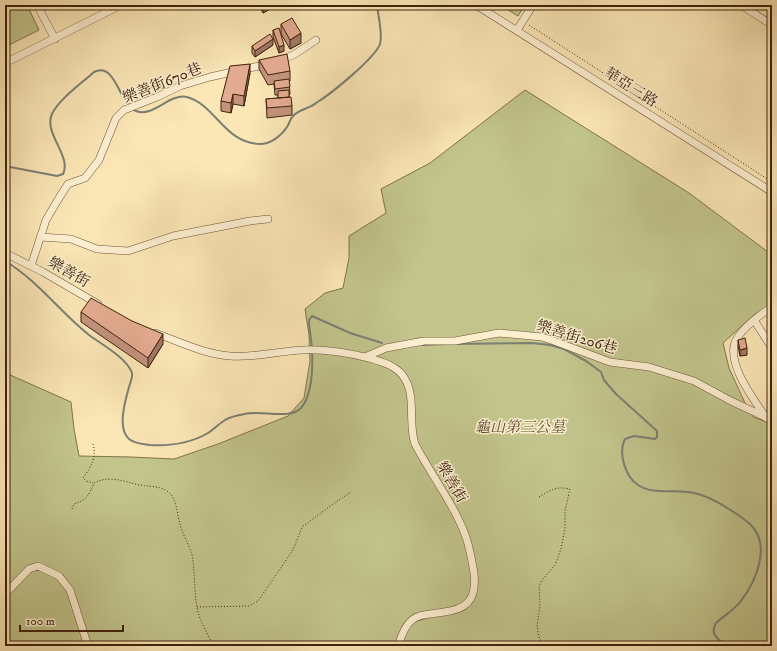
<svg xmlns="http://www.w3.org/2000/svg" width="777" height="651" font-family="'IM FELL DW Pica','Noto Serif TC',serif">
  <rect width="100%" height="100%" fill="#fbe6b6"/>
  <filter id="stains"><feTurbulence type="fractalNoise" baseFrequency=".005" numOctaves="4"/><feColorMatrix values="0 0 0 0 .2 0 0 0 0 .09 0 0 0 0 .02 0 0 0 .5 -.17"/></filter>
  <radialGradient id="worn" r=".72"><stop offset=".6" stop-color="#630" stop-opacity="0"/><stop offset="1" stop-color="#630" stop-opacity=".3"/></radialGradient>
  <!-- green -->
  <path fill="#c2c48c" stroke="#81734c" d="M5,5H27L39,30L5,47Z
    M500,5H525L518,16Z
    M525,90L689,193L772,255V305L755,314L723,343L729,368L745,403L753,417L772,424V646H5V374H8L71,402L74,429L79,456L131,457L174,459L218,444L288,416L304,398L310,361L309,335L305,309L325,293L343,288L349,258V236L386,213L381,189L430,163Z"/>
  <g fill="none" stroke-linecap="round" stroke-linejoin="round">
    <!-- stream -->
    <path stroke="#7c7f74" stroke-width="2" d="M5,166L57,176L63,174C72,156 43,133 52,114C59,99 81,84 94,72C116,61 119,105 136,111C153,118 169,93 187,97C216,105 224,143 260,144C271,144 281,136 287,127C289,124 290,119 293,116C299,109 309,109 316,103C331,94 375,58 380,44C383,35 378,15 377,5
      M5,261C37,280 60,312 89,335C101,344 127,358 132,373C133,377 130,383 129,387C125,401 117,429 129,439C135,444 143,444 150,445C169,446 191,443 208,433C214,429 219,424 225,420C230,417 239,415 245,414C261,410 290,420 301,408C312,396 313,368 312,352
      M454,344L532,343L550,345L564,349L586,361L601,372L604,380L616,394L657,431V437L655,439L634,436L625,439C618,452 625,477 638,485C655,496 675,488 694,493C709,496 722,504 735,513C740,516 745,520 750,524C772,545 756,581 741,601C734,610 724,616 716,623C709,635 719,639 726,646
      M423,345L448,344
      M312,348L309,323V320L312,316L350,333L382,343"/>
    <!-- minor casing -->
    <g stroke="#6f5336" stroke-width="8">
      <path id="minor" d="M37,5L55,39
        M476,5L772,192
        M741,5L772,25
        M517,30L533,5
        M280,61L295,54L316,40
        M5,63L121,5
        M40,237L71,239L97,249L128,251L173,236L250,221L268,219
        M5,253L43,272L98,304
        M31,266L46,220L59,198L68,184L85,178L99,160L116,118L124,110L157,97L180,86L210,77L268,64
        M754,320L772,348
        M155,333C180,342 204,354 230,356C255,358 279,351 303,350C326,349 348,353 369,358C383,362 398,366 405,379C416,397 408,424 415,444C431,475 454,504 466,537C470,549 472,561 474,573C476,593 472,607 450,611C419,617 409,610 398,646
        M365,357L386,348L424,341H455L499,333L542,337L554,341L610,362L649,367L694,381L731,401L772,420
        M766,418C754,399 730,369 734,346C736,332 761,314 772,307
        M5,591H8L29,569L38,566L59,576L70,590L88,646"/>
    </g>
    <!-- path -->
    <path stroke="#40220b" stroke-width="1" stroke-dasharray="1 2" stroke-linecap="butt" d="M529,25L772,182
      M93,444C97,458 91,467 83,478L86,481L93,483
      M539,497C551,490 556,486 570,489L565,511V528L561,549L555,565L542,580L539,587L540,605L537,626L539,637L543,646
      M72,509L74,504C87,500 89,495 94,483C106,476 122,480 135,484C145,487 158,485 167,491C177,498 177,514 180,524C182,534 189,544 192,555C195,572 194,590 197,607C199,621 208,633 213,646
      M197,607L249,606L258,601L293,550L302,527L333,504L351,492"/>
    <!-- minor -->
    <use href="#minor" stroke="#fcefd0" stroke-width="7"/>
  </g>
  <!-- wall -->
  <path fill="#c3937d" stroke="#40220b" d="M259,5H277L263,13Z
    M763,5H772V11L763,6Z
    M281,24L301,43L290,49L281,34Z
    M273,30L284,51L279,53L273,37Z
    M273,45L255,57L252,53V46Z
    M259,60L290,71V81H289L290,94H289V97L292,106V115L267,118L266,99L278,98V95H275L274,84L268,85L259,69Z
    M250,73L244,106L233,104L231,113L221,111V101Z
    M81,312L163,344L148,368L81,322Z
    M738,340L747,355L740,356L738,346Z"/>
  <!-- shaded-wall -->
  <path fill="#9f7866" stroke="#40220b" d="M263,5H277L263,13Z
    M301,33V43L290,49V40Z
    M273,39V45L255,57V51Z
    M284,45V51L279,53V47Z
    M250,64V73L244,106V96Z
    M233,94V104L231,113V103Z
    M163,334V344L148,368V358Z
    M747,348V355L740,356V350Z"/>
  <!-- building -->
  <path fill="#e3ab91" stroke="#40220b" d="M292,18L301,33L290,40L281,24Z
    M279,28L284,45L279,47L273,30Z
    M270,34L273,39L255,51L252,46Z
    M287,54L290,71L268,75L259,60Z
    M250,64L244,96L233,94L231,103L221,101L230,66Z
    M289,79L290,87L275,89L274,81Z
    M289,90V97L278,98V91Z
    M291,97L292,106L267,108L266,99Z
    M91,298L132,321L163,334L148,358L81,312Z
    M745,338L747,348L740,350L738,340Z"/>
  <g text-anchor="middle" stroke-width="3" stroke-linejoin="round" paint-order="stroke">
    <!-- street labels -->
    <g font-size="15" fill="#40220b" stroke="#fcefd0">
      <text transform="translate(162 83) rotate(-22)" y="5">樂善街670巷</text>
      <text transform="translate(631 87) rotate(32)" y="5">華亞三路</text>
      <text transform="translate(69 272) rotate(30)" y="5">樂善街</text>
      <text transform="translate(577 337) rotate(17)" y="5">樂善街206巷</text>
      <text transform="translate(452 482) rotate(59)" y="5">樂善街</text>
    </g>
    <!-- park labels -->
    <g font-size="15" font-style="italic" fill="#604a2b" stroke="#fcefd0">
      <text x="520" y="432">龜山第三公墓</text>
    </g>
  </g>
  <!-- margin -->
  <rect width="777" height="651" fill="none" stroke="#fbe6b6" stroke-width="20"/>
  <rect x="6" y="6" width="765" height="639" fill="none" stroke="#40220b" stroke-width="2"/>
  <rect x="10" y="10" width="757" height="631" fill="none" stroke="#40220b"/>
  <!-- scale -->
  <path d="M20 625v6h103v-6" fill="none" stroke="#40220b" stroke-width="2"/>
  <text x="26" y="625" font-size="12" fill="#40220b" stroke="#fcefd0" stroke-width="3" paint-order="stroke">100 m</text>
  <rect width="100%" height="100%" filter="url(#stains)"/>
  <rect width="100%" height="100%" fill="url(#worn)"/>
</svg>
